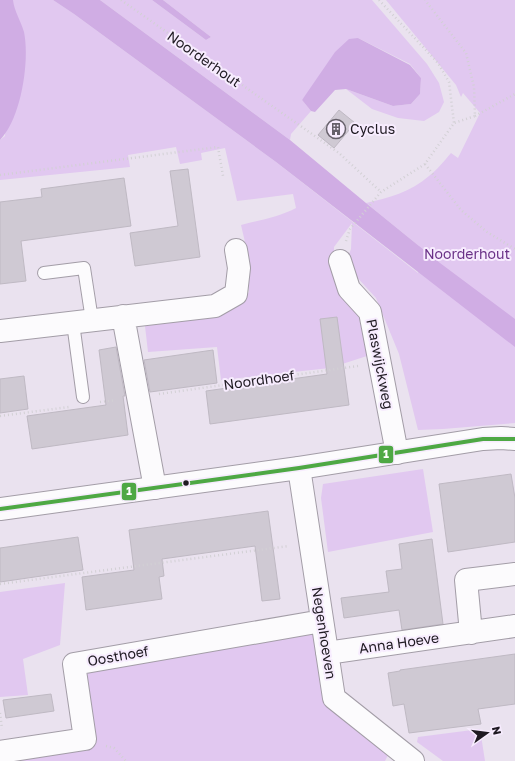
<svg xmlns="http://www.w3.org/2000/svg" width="515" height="761" font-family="'Golos Text',sans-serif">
  <rect width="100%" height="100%" fill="#eae2ef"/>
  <!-- green -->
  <path fill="#e1c8f0" d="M13,0H53L74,14L276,162L418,273L419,246L366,203C388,198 411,192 429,176C437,170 444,161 451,153L458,158L480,113L463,93L461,97L456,85L386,0H515V423L443,429L418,430L399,354L376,298L354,274L348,257L351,249L352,223L334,247V269L340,285L361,321L370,355L330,368L221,380L217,347L148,352L145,326L211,318L240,304L249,292L248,255L241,225C260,220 279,217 296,208L293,194L237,201L225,148L201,153L202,160L180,164L176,147L128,155L130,167L0,180V140L5,136Z
    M100,0H152L206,40L211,37L163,0H372L427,64L439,83L444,102L439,112L424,121L398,118L372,109L346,89L393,106L411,104L420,94L421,78L410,64L358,38L302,100L311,111L291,134L290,140Z
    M423,469L433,532L328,552L321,498L323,484Z
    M65,583L60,645L23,659L28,695L0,697V592Z
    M315,634L328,704L388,755L385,761H0L95,743L87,670Z
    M480,729L485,761H443L417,742L418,737Z"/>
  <!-- water -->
  <path fill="#d0ade4" d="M0,0H13C14,11 21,21 24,32C30,61 21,119 0,140Z
    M53,0H100L290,140L366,203L440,263L515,319V347L276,162L74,14Z
    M152,0H163L211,37L206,40Z
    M358,38L410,65L421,78L420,94L411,104L393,106L346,89L335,90L315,112L311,111L302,100L335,52L349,39Z"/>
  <!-- building -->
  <path fill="#cfc9d3" stroke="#bfb9c3" d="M339,110L355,123L334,148L318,135Z
    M188,169L200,257L135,266L130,233L178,226L170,171Z
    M124,178L131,226L21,241L26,281L0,284V202L42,197L41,189Z
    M337,317L349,405L210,424L206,391L327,374L320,319Z
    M116,347L125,396H123L128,435L32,449L27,416L106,405L99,350Z
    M213,350L217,383L150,392L144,360Z
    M24,376L28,409L0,413V379Z
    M511,474L515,498V542L448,552L439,484Z
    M268,511L280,599L262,601L255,546L162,559L164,576L159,577L162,599L86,610L82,577L134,570L129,530Z
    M78,537L83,570L0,582V548Z
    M432,539L443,624L402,630L399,610L344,618L341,598L389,592L386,571L402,569L399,544Z
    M515,654V704L478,709L481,724L409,733L404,704L393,706L388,673L400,671V670Z
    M51,694L54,711L6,718L3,700Z"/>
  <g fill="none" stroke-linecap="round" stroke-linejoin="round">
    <!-- service casing -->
    <g stroke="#a39da7" stroke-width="14">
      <path id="service" d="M44,273L84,268L92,320
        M73,323L83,397"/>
    </g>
    <!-- minor casing -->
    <g stroke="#a39da7" stroke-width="24">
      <path id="minor" d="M340,261L349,289L370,312L397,453
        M123,316L155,488
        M0,331L215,306L236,294L239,268L236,250
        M299,468L334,698L413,761
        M471,633L466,580L515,574
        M327,653L515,626
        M0,752L85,739L74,664L322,621"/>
    </g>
    <!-- tertiary casing -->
    <g stroke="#a39da7" stroke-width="24">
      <path id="tertiary" d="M0,509L299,468L483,439L501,438L515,439"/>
    </g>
    <!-- path -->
    <path stroke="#d2d0d4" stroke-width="2.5" stroke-dasharray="1 3" stroke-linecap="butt" d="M121,0L339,153L381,192
      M379,0L438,63L449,82L454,123
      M475,116L515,94
      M425,164L461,210L487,232L515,249
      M0,175L218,147L223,176
      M346,241L350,229L381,192L425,164L454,123L475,116L474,87L466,53L425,0
      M159,394L358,366
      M100,402L116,400
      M0,416L69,407
      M0,584L289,546
      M0,713L2,729
      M106,746L114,748L126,761"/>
    <!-- service -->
    <use href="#service" stroke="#fcfbfd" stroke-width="12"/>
    <!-- minor -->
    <use href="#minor" stroke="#fcfbfd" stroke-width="22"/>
    <!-- tertiary -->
    <use href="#tertiary" stroke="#fcfbfd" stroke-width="22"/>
    <!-- bus-1 casing -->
    <g stroke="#f7ecfe" stroke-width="7">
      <path id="bus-1" d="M0,509L299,468L483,439H515"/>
    </g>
    <!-- bus-1 -->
    <use href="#bus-1" stroke="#4ea844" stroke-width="4"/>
  </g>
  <!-- icons -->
  <defs>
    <g id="building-ring" transform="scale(1)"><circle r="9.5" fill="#f7ecfe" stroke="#66606a" stroke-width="1.5"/><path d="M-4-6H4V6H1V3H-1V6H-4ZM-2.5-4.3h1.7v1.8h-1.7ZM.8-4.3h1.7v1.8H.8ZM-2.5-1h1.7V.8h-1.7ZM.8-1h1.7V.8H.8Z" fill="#66606a"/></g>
  </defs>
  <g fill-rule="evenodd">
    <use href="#building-ring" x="336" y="129"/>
  </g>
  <!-- markers -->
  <circle fill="#1f1a22" stroke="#f7ecfe" stroke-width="1.5" cx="186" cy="483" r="3.5"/>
  <g text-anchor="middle" stroke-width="4" stroke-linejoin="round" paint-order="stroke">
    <!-- street labels -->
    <g font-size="14" fill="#1f1a22" stroke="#f7ecfe">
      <text transform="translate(204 59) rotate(35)" y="5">Noorderhout</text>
      <text transform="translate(380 364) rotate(79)" y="5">Plaswijckweg</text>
      <text transform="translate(259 380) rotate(-8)" y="5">Noordhoef</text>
      <text transform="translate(324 633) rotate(81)" y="5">Negenhoeven</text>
      <text transform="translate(399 643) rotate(-8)" y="5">Anna Hoeve</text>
      <text transform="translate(118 656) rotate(-10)" y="5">Oosthoef</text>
    </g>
    <!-- poi labels -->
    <g font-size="14" fill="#1f1a22" stroke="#f7ecfe" text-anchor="start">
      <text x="350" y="134">Cyclus</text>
    </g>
    <!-- park labels -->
    <g font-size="14" fill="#6a3187" stroke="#f7ecfe">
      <text x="467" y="259">Noorderhout</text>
    </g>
  </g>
  <g stroke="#f7ecfe" stroke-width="1.5">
    <rect x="378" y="445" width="16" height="19" rx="4" fill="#4ea844"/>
    <rect x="121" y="482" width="16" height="19" rx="4" fill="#4ea844"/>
  </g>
  <g font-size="11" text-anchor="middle" font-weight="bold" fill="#fff">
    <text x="386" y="458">1</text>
    <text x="129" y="495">1</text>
  </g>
  <!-- north arrow -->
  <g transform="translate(487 733) rotate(76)" stroke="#f7ecfe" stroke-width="3" paint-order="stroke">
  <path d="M0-3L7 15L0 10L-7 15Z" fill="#1f1a22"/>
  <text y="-6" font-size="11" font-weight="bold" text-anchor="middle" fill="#1f1a22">N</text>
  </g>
</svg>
